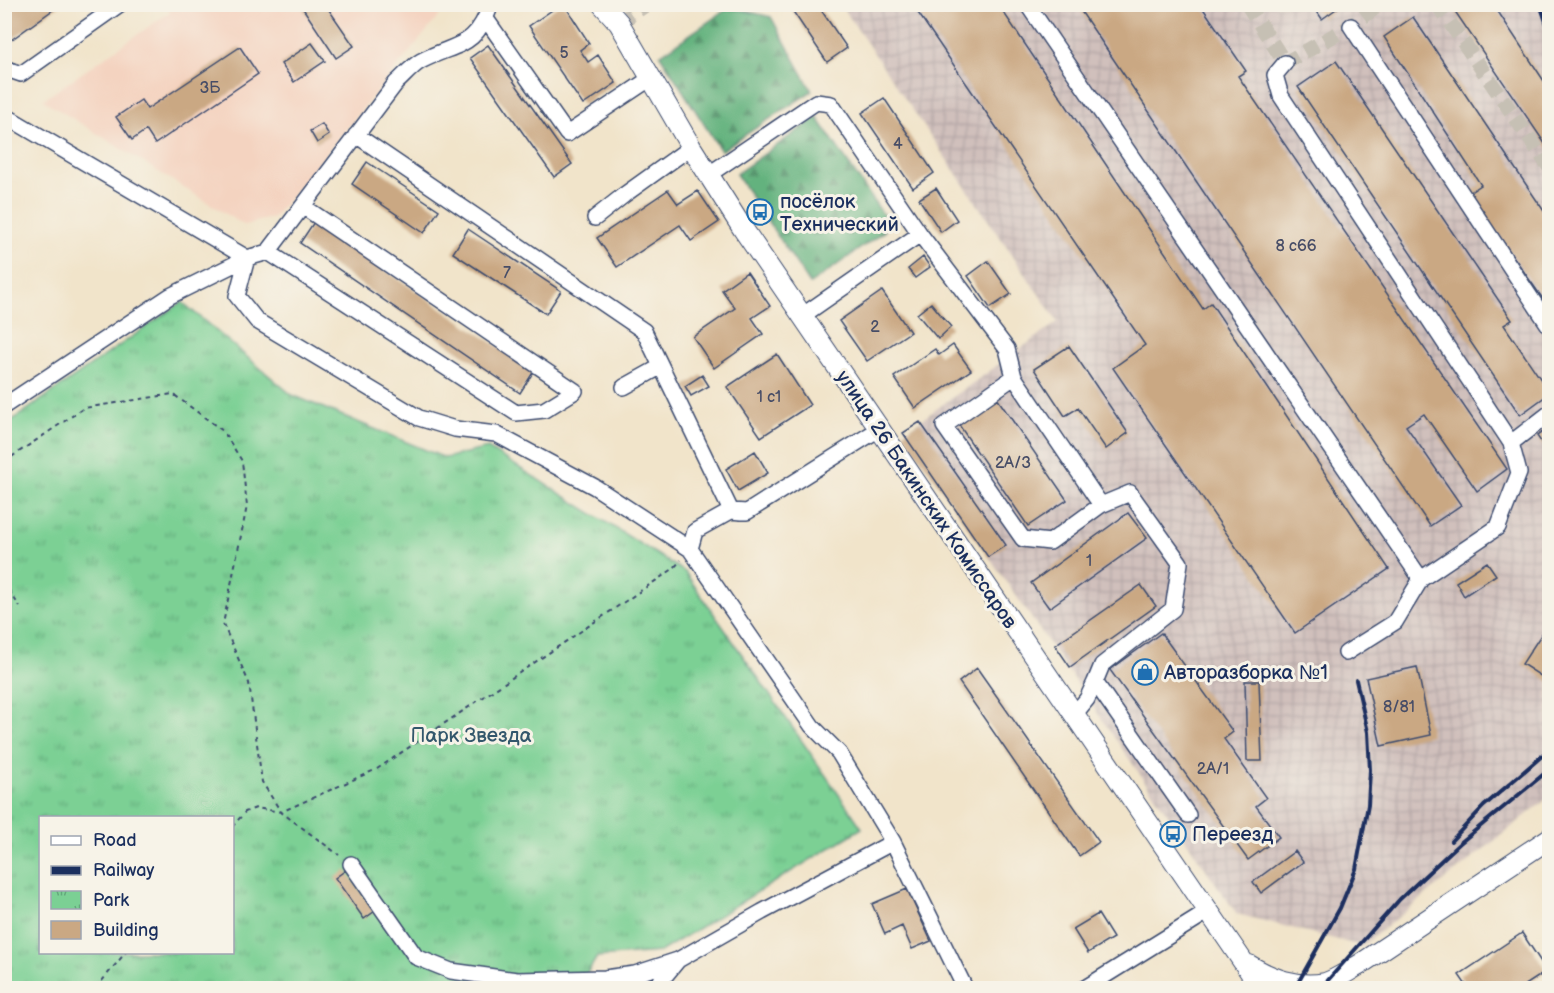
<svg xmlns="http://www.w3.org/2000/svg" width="1554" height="993" font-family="'Balsamiq Sans',sans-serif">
  <defs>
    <pattern id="industrial-grid" width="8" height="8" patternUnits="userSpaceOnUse" patternTransform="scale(1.5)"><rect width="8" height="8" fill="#d0c0bc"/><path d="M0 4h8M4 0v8" fill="none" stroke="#b2a5a4"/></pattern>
    <pattern id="forest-firs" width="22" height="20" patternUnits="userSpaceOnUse" patternTransform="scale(1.5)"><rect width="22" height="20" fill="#64b27e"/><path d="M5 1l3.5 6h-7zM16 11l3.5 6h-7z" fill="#52916a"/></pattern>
    <pattern id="park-tufts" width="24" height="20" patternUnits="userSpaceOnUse" patternTransform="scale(1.5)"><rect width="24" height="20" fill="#7bd094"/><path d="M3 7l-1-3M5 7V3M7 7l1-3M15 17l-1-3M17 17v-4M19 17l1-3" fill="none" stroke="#64a97c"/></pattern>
  </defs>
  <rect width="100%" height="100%" fill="#f7f3e8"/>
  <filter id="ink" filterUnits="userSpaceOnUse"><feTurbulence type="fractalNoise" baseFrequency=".0167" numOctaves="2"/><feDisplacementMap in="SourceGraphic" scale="12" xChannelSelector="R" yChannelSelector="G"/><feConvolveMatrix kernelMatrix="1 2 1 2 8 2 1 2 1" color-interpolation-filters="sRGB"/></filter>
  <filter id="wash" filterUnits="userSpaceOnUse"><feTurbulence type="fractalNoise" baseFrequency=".008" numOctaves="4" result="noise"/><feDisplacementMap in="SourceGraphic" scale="24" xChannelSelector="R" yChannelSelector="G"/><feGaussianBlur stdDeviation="1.35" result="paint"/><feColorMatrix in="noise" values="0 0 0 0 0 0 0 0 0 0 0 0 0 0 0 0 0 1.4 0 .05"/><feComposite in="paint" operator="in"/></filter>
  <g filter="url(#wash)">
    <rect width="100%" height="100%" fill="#f1e4ca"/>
    <!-- built -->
    <path fill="#f4d3c0" d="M166,5H448L274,217L244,225L43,100L170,12Z"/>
    <!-- industrial -->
    <path fill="url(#industrial-grid)" d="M841,5H1549V797L1362,946L1237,914L903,433L1058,322Z"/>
    <!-- forest -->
    <path fill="url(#forest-firs)" stroke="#40706e" stroke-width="1.5" d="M730,7L771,17L812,91L721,151L660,55Z
      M817,117L884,216L885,231L810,284L736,174Z"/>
    <!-- park -->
    <path fill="url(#park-tufts)" stroke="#4b8079" stroke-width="1.5" fill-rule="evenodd" d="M182,302L292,395L445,458L488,448L685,572L862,828L660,952L597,957L578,988H5L4,426ZM40,818H232V952H40Z"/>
    <g id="blocks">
      <!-- building -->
      <path fill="#caa883" d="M5,4H61L4,45Z
        M300,4H325L354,46L336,58Z
        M561,4H564L589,43L580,50L588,62L598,55L616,83L583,105L529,26Z
        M788,4H817L847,48L827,62Z
        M912,4H998L1203,309L1211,303L1389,569L1295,633L1113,368L1145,345Z
        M1076,4H1200L1246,71L1238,76L1507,469L1477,491L1424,414L1406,426L1461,505L1430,526Z
        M1312,4H1343L1322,19Z
        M1450,4H1493L1550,90V151Z
        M1413,17L1550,220V309L1469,193L1481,185L1384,37Z
        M312,43L325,61L294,82L281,64Z
        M488,45L572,164L554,177L470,58Z
        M240,47L258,74L155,144L146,130L132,140L116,117L141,100L147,109Z
        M1336,61L1512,320L1504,325L1550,393L1520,415L1298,87Z
        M884,98L934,173L913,188L862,113Z
        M322,124L329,135L317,143L310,131Z
        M367,162L439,210L424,233L352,184Z
        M936,188L957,220L941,232L919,199Z
        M668,190L678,204L698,191L719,222L691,241L680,225L617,267L597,238Z
        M314,222L534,371L520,393L300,243Z
        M468,229L561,291L546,314L453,253Z
        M923,257L930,267L915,278L908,269Z
        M988,261L1011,294L990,308L968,276Z
        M747,272L770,306L752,318L763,334L714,368L693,337L735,308L722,290Z
        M882,291L910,332L867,361L839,321Z
        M931,303L951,327L938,339L917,314Z
        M953,345L971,370L915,408L894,377L935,349L939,355Z
        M1069,346L1128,433L1106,449L1078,408L1065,416L1034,369Z
        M777,354L810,405L761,437L727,387Z
        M702,375L709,386L691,396L685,386Z
        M997,398L1067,500L1028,526L959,425Z
        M920,422L1006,545L988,557L903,433Z
        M1550,427V455L1537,436Z
        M755,451L768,473L738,491L726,469Z
        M1128,513L1147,538L1049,608L1031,583Z
        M1487,562L1496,575L1464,596L1456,582Z
        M1141,585L1156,606L1070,667L1055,645Z
        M1550,621V682L1522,664Z
        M1161,633L1233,732L1224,739L1266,798L1256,806L1279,837L1248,860L1110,670Z
        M1417,667L1431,735L1381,746L1366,678Z
        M977,668L1099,842L1079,856L959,682Z
        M1245,681H1259L1262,761H1247Z
        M1295,851L1303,862L1261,893L1253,882Z
        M346,870L375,911L364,919L335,878Z
        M907,889L931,941L912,949L902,926L885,934L872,904Z
        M1098,914L1113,938L1088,953L1073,929Z
        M1522,933L1547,971L1521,988H1468L1459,975Z"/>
    </g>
  </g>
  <g filter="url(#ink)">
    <use href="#blocks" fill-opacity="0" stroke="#3b4a6e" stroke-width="1.5"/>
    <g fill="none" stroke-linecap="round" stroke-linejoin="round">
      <!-- minor-tunnel -->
      <path stroke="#c6c0b4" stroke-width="15" stroke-dasharray="15 8" stroke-linecap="butt" d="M1247,4L1285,63L1351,26L1380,4
        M1437,4L1550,168
        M619,23L647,4"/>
      <!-- minor casing -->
      <g stroke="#3b4a6e" stroke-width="18">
        <path id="minor" d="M1027,4L1421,579
          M486,19L567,134L651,78
          M1351,26L1550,327
          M1285,63L1275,75L1281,96L1511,443L1519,473L1498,527L1421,579L1395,622L1346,653
          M4,68L21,74L120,4
          M4,115L247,258
          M356,135L644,331L731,511L747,512L879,429
          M708,175L816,102L831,104L920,234L1007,349L1014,377L1101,505
          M595,218L624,195L691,147
          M268,252L516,413L544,410L575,391L304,207
          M247,258L237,296L257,321L419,418L455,429L496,434L595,487L690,549L812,726L839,753L893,842
          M802,316L920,234
          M1014,377L944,426L1023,539L1050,542L1101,505L1130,493L1180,563L1173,609L1102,665L1095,682L1188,815
          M624,387L660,367
          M4,406L170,296L247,258L268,252L396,83C404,76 412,66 421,61C457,42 475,50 491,4
          M1511,443L1550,413
          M690,549L695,531L731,511L741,512
          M1074,715L1087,699L1095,682
          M351,864L416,957L451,971L517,980L605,978L635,974L678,960L762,912L893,842L965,988
          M655,988L678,960
          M1085,988L1209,911"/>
      </g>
      <!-- major casing -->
      <g stroke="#3b4a6e" stroke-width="22">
        <path id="major" d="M602,4L619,23L691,147L743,229L1261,988
          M1249,965C1272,979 1296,988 1325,983C1336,980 1348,971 1359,965L1550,838"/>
      </g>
      <!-- path -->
      <path stroke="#3b4a6e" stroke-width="2" stroke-dasharray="4.5 4.5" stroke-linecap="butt" d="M4,462L84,408L173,394L223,431L242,461L247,506L223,624L249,683L262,782L281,812L339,855
        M4,583L20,607
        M232,827L245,812L256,808L281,812L377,769L673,569L681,560
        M96,988L126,952"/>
      <!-- minor -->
      <use href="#minor" stroke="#fff" stroke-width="15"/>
      <!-- major -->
      <use href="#major" stroke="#fff" stroke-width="20"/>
      <!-- rail -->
      <path stroke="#1b2f5e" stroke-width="4" d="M1540,4L1550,33
        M1451,841L1484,806L1550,749
        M1295,988L1340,908L1356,869L1368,805L1370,770L1368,732L1356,680
        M1321,988L1400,899L1460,843L1550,769"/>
    </g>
  </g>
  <!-- icons -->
  <defs>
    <g id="bus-ring" transform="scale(1.35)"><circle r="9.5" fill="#f7f3e8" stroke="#1f6fb2" stroke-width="1.5"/><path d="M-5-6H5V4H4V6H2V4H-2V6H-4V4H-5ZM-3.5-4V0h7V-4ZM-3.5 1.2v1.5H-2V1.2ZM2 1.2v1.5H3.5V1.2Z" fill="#1f6fb2"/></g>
    <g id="shop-ring" transform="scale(1.35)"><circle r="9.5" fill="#f7f3e8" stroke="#1f6fb2" stroke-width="1.5"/><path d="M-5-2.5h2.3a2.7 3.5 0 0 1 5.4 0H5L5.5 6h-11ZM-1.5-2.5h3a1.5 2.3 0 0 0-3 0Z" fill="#1f6fb2"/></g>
  </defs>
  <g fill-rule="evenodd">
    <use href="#bus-ring" x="760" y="212"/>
    <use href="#shop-ring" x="1145" y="672"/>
    <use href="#bus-ring" x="1173" y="834"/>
  </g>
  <g text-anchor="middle" stroke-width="6" stroke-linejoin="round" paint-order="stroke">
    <!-- number labels -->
    <g font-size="16" fill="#474d67">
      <text x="564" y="58">5</text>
      <text x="210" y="93">3Б</text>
      <text x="898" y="149">4</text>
      <text x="1296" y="251">8 с66</text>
      <text x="507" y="278">7</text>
      <text x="875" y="332">2</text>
      <text x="769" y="402">1 с1</text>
      <text x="1013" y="468">2А/3</text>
      <text x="1089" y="566">1</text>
      <text x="1399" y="712">8/81</text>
      <text x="1213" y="774">2А/1</text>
    </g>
    <!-- poi labels -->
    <g font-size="20" fill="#1b2f5e" stroke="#f7f3e8" text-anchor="start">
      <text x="780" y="208">посёлок<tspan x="780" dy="23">Технический</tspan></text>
      <text x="1164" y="679">Авторазборка №1</text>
      <text x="1192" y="841">Переезд</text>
    </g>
    <!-- street labels -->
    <g font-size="20" fill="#1b2f5e" stroke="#f7f3e8">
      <text transform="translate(927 499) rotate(56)" y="7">улица 26 Бакинских Комиссаров</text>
    </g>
    <!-- park labels -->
    <g font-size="20" fill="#33576c" stroke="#f7f3e8">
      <text x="471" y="742">Парк Звезда</text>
    </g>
  </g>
  <!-- margin -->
  <rect width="1554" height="993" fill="none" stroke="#f7f3e8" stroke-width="24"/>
  <!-- legend -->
  <rect x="39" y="816" width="195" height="138" fill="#f7f3e8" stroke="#9fa5b1" stroke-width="1.5"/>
  <rect x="51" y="836" width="30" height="9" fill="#ffffff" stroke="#9fa5b1" stroke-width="1.5"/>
  <text x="93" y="846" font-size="18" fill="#1b2f5e">Road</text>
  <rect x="51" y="866" width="30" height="9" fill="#1b2f5e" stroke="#9fa5b1" stroke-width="1.5"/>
  <text x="93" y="876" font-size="18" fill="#1b2f5e">Railway</text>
  <rect x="51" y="891" width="30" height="18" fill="url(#park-tufts)" stroke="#9fa5b1" stroke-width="1.5"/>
  <text x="93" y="906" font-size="18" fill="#1b2f5e">Park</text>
  <rect x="51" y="921" width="30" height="18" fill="#caa883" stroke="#9fa5b1" stroke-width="1.5"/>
  <text x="93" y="936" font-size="18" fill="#1b2f5e">Building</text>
</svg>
